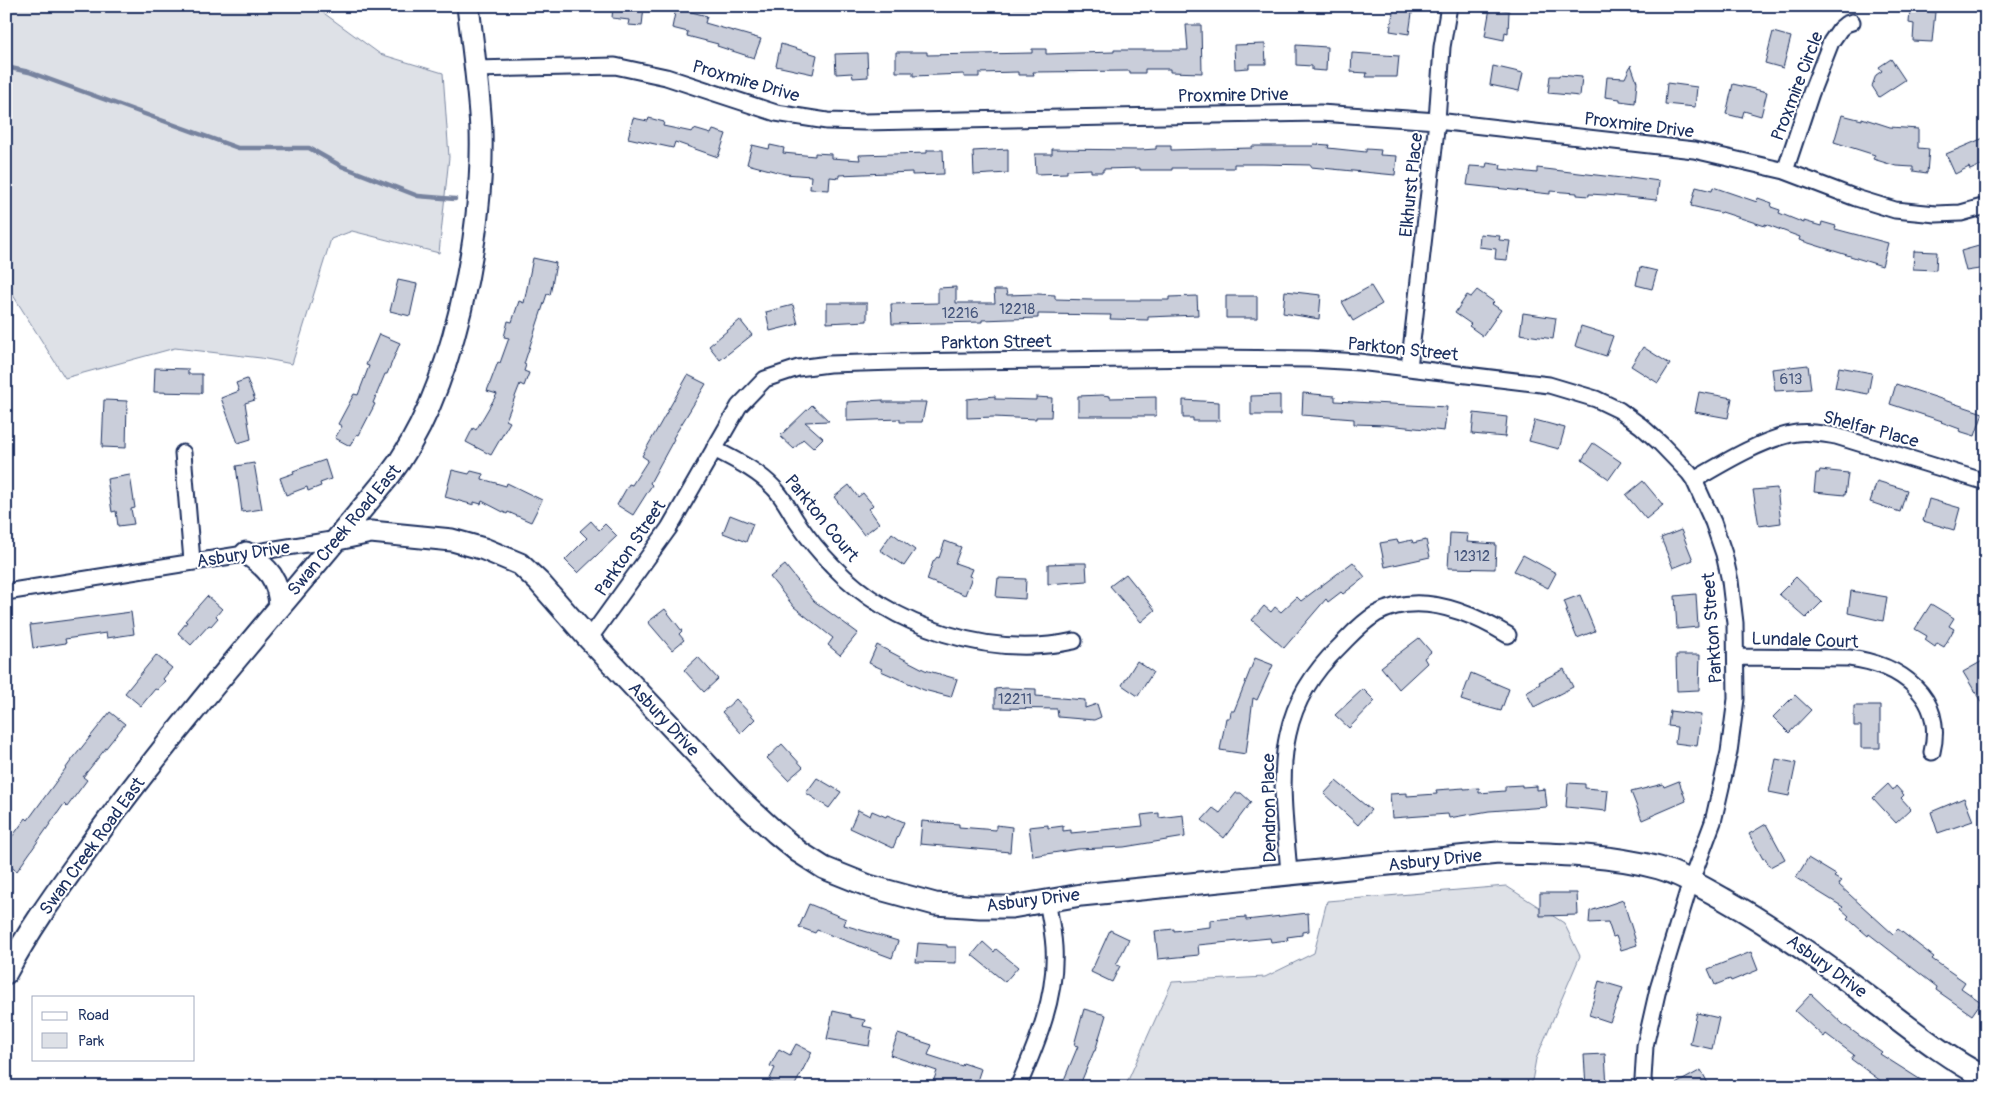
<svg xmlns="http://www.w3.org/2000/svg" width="1992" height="1093" font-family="Pangolin,sans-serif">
  <rect width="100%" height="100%" fill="#fff"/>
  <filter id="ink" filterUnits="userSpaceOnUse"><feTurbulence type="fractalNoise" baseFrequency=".02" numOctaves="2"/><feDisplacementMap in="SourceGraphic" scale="10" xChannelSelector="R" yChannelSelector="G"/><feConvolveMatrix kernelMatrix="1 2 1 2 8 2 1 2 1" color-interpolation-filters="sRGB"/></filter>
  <g filter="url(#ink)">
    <!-- green -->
    <path fill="#dee1e7" stroke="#7c88a2" d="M6,6H314L380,54L443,73L449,157L439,253L352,231L331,239L292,364L261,358L175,348L65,378L6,284Z
      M929,6H1322L1320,11L929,8Z
      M1506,886L1564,923L1580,956L1536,1059L1531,1087H1125L1172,982L1265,977L1314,953L1327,901Z"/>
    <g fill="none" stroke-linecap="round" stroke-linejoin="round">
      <!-- stream -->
      <path stroke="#77839f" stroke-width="4.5" d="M6,67L29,72L238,148H309L341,166L418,196L455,199"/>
    </g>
    <!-- building -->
    <path fill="#caceda" stroke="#1b2f5e" d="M613,6H644L642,26L628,25L629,20L612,18Z
      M1394,6H1413L1409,34L1390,31Z
      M676,8L707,16L705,23L761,39L754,58L717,46L718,44L687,36L688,32L672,28Z
      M1490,8L1509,11L1508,33L1505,32L1504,40L1485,36Z
      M1910,10L1935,12L1932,42L1913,41L1914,24L1909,23Z
      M1186,25H1201L1202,73L1170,72V69H1145V73H1130V71L1033,72L1034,75H1018V72L979,73V77H964V74L913,76V72H896V52H927V55L1032,53V49H1046V54L1114,52V50H1188Z
      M1773,32L1791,37L1783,68L1765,63Z
      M781,44L817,55L813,74L776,66Z
      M1265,44L1266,64H1249V68L1235,69L1234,45Z
      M1296,45L1327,47L1326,71L1312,70V66L1296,65Z
      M867,53L868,77L853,78L852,73L836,74L835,54Z
      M1352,53L1399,56L1397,77H1366L1367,73L1351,72Z
      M1891,59L1905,80L1879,97L1872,86L1876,75L1882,71L1879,67Z
      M1631,65L1637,82L1635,103L1620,101V99L1605,97L1607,77L1625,78Z
      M1493,66L1523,73L1519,91L1490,85Z
      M1559,75L1582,77L1580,96L1548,93L1550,76H1559Z
      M1667,83L1697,87L1695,107L1665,104Z
      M1733,84L1767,92L1761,116L1744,111L1742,118L1726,114Z
      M1842,115L1862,120V118L1890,127L1918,129V148L1929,149L1927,173L1913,171V167L1896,166L1873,159L1875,155L1834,142Z
      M633,118L648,121L649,118L664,122L663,126L692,132L694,129L711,134L713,130L726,134L718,157L675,142L673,148L628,138Z
      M1986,137V163L1970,170L1969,167L1955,174L1946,154Z
      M1314,144L1329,145L1328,148L1366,152V149L1381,150L1380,155L1397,156L1395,175L1311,167V165L1262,164H1234V168H1172V170H1140V168L1103,169V172H1091V169L1067,170V173L1036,174L1035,154H1052V149L1140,150L1156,149V146H1171V150L1252,148V146H1313Z
      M752,145L769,149L770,145L784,148L783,153L815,156V153L831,154V158L860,160L859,155L927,153V150H943L944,174L912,175V172L839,175V178L830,177L829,190L810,189L811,176L785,174L747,164Z
      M1008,149V173L974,175L973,151Z
      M1487,163L1501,165L1500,169L1537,173V168L1630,179V177L1659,181L1657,200L1606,195L1589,194V196L1577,195V193L1550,191V194L1467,185L1470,166L1486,167Z
      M1696,187L1712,191L1713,187L1757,202L1758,198L1772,203L1771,207L1780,210L1779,213L1804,223V221L1821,226L1822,222L1836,226L1835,229L1888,243L1882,266L1799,240L1800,237L1765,224V226L1722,212L1721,213L1691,206Z
      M1480,234L1500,236L1499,240L1510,241L1507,260L1495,259L1496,249L1479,247Z
      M1986,244V268L1966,271L1961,251Z
      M1914,251L1937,252L1936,270L1913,269Z
      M533,258L556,263L553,280L550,295L547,294L524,364L526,365L524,371L529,373L524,386L520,384L506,420L510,422L491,455L466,442L473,428L476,430L497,394L487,391L498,362L500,363L509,338L504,337L508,321L512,322L519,301L524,303Z
      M1640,267L1657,271L1652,289L1636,285Z
      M398,280L417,284L410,316L390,311Z
      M1371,286L1382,304L1353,321L1342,302Z
      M956,287V303H995L994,290H1006L1007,295L1038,294L1055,295V299L1091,300H1169V297L1197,296L1198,315L1148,317V320L1110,319L1111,315L1038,314V318L982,320V322L892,324L891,304L938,303V288Z
      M1477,290L1494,302L1492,304L1501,310L1483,336L1469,326L1471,324L1455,313L1467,295L1471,297Z
      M1285,291L1321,295L1319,319L1283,313Z
      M1226,296H1257V318H1226Z
      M827,303H867V321L827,323Z
      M793,305L798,324L770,331L766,312Z
      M1523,313L1556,318L1553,339L1520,334Z
      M740,320L752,335L720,360L709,346Z
      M1581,326L1613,336L1606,356L1575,346Z
      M379,334L400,343L387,374H385L373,403L375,404L359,435L357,434L350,446L335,438L342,426L338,424L354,394L358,395L369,366L366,365Z
      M1643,347L1670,364L1658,383L1631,366Z
      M1808,365L1811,389L1775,391L1772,369Z
      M1839,367L1872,373L1868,394L1835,388Z
      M155,368L188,369V374H202V393L154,392Z
      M688,375L706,384L673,438L674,439L650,483L652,485L633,515L617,505L629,484L632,485L648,460L642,456Z
      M247,379L255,400L245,403L251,439L238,443L221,398L239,391L236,383Z
      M1896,384L1983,413L1975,436L1959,431L1960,429L1941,422L1942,421L1890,404Z
      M1699,392L1732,398L1728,418L1695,412Z
      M1303,393L1335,396V401L1447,407L1444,431L1387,425L1354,424V419L1302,415Z
      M1102,395L1110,396V398L1156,397V416H1078V396Z
      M1280,395V415H1251V396Z
      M995,396V399L1036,400V397L1052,398L1051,417H1036V419L994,417L967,418V399Z
      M104,400L127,401L126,448L102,447Z
      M883,400V402H926L922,422H900V419L847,421V402Z
      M1183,400L1219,402V421H1193V418H1183Z
      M812,405L829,421L805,422L823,438L813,448L803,439L794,449L780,436Z
      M1474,413L1507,417L1505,437L1472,434Z
      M1535,420L1565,428L1559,449L1529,441Z
      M1593,443L1621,462L1609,479L1582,460Z
      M325,460L331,479L320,483L321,486L308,491L307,487L286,495L280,478L294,473L293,471Z
      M254,463L262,509L242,512L236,466Z
      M452,470L469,474L471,471L483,474L482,479L506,486L507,483L542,500L531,522L508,512L507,514L482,501L481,504L474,502V505L445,497Z
      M1820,470L1848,473L1845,495L1814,492L1816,473H1819Z
      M130,475L135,508L131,509L134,524L118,526L116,511L112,512L107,479Z
      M1643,481L1663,505L1646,519L1626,495Z
      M1877,481L1907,490L1900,512L1870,502Z
      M849,485L858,497L863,493L873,505L869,509L879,523L864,535L834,497Z
      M1777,488L1781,523L1759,526L1753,490Z
      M1929,499L1960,508L1954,530L1923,521Z
      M730,515L753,524L746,542L723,533Z
      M591,521L599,530L605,524L617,536L578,573L565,560L587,538L580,531Z
      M1681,530L1693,560L1673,568L1661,538Z
      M892,533L915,550L904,566L880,550Z
      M1450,533L1468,534L1467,542L1496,544L1495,569L1448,568Z
      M1397,540L1398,543L1412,540L1413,543L1426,540L1430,557L1385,567L1380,543Z
      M945,541L961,547L955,563L972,569L969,576L972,577L965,595L927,580L933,562L937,557L939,558Z
      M1523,555L1556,573L1548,588L1514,571Z
      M1353,562L1365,577L1343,594L1341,592L1328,602L1326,599L1284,648L1252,620L1264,606L1271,612L1275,607L1281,612L1297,597L1301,601Z
      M1076,563H1086L1087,581L1048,584V564Z
      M785,565L814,601L858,633L840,655L828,645L833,638L794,607L770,577Z
      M1126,574L1155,610L1141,622L1110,586Z
      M1796,577L1822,602L1806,618L1779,594Z
      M998,578L1026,579L1025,599L996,597Z
      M1851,591L1887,597L1883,621L1848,613Z
      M1696,594L1698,627L1677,629L1675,596Z
      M1580,595L1595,631L1577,638L1566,611H1568L1564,601Z
      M207,596L222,609L216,616L218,618L211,626L209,625L191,645L178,633L187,622L185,621Z
      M1931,604L1954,618L1949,626L1954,629L1944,647L1937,643L1935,647L1925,640L1927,636L1915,629Z
      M665,609L682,631L679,634L684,640L672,650L648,622Z
      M131,612L134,634L107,638L106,633L65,639L66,643L33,648L30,625Z
      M1419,638L1431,652L1424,658L1427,663L1399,689L1381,667Z
      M877,645L925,670L957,679L951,697L924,690L881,671L882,669L869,663Z
      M156,655L172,668L163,679L165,681L157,690L155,689L141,706L125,693Z
      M1676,655H1700L1699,690L1677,691Z
      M698,657L718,679L704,692L684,670Z
      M1255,658L1273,665L1257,700L1253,698L1246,754L1220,750L1226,718H1230L1231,711H1234Z
      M1986,659V710L1963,672Z
      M1137,661L1153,672L1138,696L1122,685Z
      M1564,669L1573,687L1534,707L1526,692L1540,684L1539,682Z
      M1471,673L1509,689L1501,711L1479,705V706L1461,700Z
      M1005,688L1036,689V696L1085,700V708L1097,704L1101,717L1094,720L1058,717L1057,709L995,708V689Z
      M1363,689L1375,701L1349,728L1335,715Z
      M1795,695L1811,710L1789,733L1773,717Z
      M736,699L755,719L741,733L722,712Z
      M1854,706H1880V748H1861V726H1854Z
      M1670,711L1701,715L1697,746L1675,743L1677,727L1668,726Z
      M110,712L125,724L83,777L87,780L67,807L64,804L17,871L6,864V845L26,818L28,820L71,761Z
      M782,744L803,767L788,780L767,758Z
      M1776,759L1796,763L1789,796L1769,792Z
      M817,778L841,792L829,808L806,793Z
      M1336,781L1371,810L1358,825L1324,794Z
      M1679,781L1686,801L1642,820L1631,792L1663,784L1664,787Z
      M1568,783L1585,784V788L1608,790L1606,811L1566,807Z
      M1888,784L1893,790L1896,786L1904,795L1901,798L1911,809L1896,823L1873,798Z
      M1522,785V787L1537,786V790L1545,789L1547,807L1489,811L1449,818L1448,814L1392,818L1390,794L1407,793V796L1437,794L1436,790L1464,788V789L1479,788V793L1505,791V786Z
      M1236,793H1241L1251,802L1224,838L1202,820L1213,808L1220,813Z
      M1964,798L1973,821L1938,833L1931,812Z
      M858,810L870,816L872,811L886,817L887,815L904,822L893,848L850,828Z
      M1159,813V818L1183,815L1185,837L1124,847L1078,849L1033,856L1029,827L1048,825V828L1063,826V831L1071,830V833L1143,826L1141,815Z
      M922,821L959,824V827L996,830V825L1012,827L1010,852L920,844Z
      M1766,824L1785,859L1770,867L1765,858L1763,859L1749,834Z
      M1808,858L1836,875L1834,877L1841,881L1839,885L1893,934L1898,929L1934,957L1932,959L1965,982L1961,988L1981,1002L1972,1015L1936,990L1937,987L1869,934L1868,936L1847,918L1849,916L1841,909L1843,907L1796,878Z
      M1540,893H1577L1578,915L1540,916Z
      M1623,900L1637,945L1621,950L1616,936L1613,937L1608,922L1589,923L1590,911Z
      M809,904L846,919L844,925L898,941L892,958L817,930L815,933L799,927Z
      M1308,913L1309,931L1302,932V935L1287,937L1288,940L1271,942L1270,938L1198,945L1199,955L1158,959L1155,931L1174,929V931L1210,927V920L1246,917V920Z
      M1110,930L1129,939L1116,965L1120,966L1112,982L1091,972Z
      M983,942L994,952L996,949L1018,967L1005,982L972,955Z
      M918,943L947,945V947H956V963L916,962Z
      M1751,952L1758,970L1731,981L1730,979L1715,985L1708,969Z
      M1599,981L1623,988L1610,1022L1589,1015Z
      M1811,994L1843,1024L1882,1052L1880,1054L1932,1087H1889L1851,1059L1854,1055L1826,1034L1824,1037L1795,1011Z
      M1084,1009L1106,1015L1095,1051H1094L1079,1087H1061L1078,1046L1074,1045Z
      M833,1011L850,1015V1017L865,1020L863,1026L872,1028L869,1046L827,1039Z
      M1697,1013L1719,1018L1712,1049L1690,1044Z
      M898,1034L932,1045L928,1055L962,1066L963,1063L981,1069L975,1087H948L933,1082L937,1071L890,1055Z
      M796,1044L812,1052L794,1087H781L769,1081L775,1068L770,1066L779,1049L790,1055Z
      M1605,1054L1607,1087H1586L1584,1055Z
      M1701,1070L1710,1087H1670Z"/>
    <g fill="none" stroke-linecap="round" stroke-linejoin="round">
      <!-- street casing -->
      <g stroke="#1b2f5e" stroke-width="19">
        <path id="street" d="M475,69L615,66L666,77L776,113L827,121L864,122L1320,113L1437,121L1694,150L1785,171L1856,198L1895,210L1936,214L1961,213L1986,206
          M1785,171L1811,93L1831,42L1840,29L1846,24L1852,22
          M1409,368L1437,121L1442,47L1449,6
          M714,449C735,460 757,470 774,488C784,498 789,510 797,522C808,538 820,553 833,566C892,628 991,659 1074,641
          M183,453L192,561
          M1694,480C1723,463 1764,438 1797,433C1810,431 1824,434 1836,436L1986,482
          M6,592L338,539
          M589,639L669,528L739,406L765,379L798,368L829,364L895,362L1211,358L1309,359L1359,362L1549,385L1596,399L1619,410L1641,426L1661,444L1689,473L1694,480L1713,522L1724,554L1730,581L1735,623L1736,699L1729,752L1713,822L1691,881L1658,989L1645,1046L1643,1079L1645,1087
          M1736,657L1849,658C1899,664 1946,696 1932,752
          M1289,874C1286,829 1278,779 1288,734C1295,701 1314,671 1339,647C1351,635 1361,623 1376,614C1419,590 1470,612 1508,635
          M1018,1087C1037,1043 1057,996 1054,947C1053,931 1050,917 1047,901"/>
      </g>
      <!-- secondary casing -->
      <g stroke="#1b2f5e" stroke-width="25">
        <path id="secondary" d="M338,539L371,532L452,540L484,549L520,564L539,582L589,639L738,798L776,833L799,852L824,868L869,886L935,904L980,907H1012L1081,895L1498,853C1550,854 1608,854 1659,868C1683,875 1705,889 1727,901C1779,930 1827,965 1874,1001C1910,1028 1945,1057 1986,1078
          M246,553C268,568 279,579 280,607
          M6,973C32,924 66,879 98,834C189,710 292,595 389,476C453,394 484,233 481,130C479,89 473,48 468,6"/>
      </g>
      <!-- street -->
      <use href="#street" stroke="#fff" stroke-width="15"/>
      <!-- secondary -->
      <use href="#secondary" stroke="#fff" stroke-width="21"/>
    </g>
  </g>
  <g text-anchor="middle" stroke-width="4" stroke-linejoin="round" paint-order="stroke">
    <!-- number labels -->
    <g font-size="15" fill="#47577d">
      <text x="1017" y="314">12218</text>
      <text x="960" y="318">12216</text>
      <text x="1791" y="384">613</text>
      <text x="1472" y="561">12312</text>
      <text x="1015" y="704">12211</text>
    </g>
    <!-- street labels -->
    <g font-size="18" fill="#1b2f5e" stroke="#fff">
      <text transform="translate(746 81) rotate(16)" y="6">Proxmire Drive</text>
      <text transform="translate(1797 86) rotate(-69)" y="6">Proxmire Circle</text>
      <text transform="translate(1233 95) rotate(-1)" y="6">Proxmire Drive</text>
      <text transform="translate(1639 125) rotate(7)" y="6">Proxmire Drive</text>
      <text transform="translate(1411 185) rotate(-84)" y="6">Elkhurst Place</text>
      <text transform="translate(996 342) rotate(-1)" y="6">Parkton Street</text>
      <text transform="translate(1403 349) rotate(6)" y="6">Parkton Street</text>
      <text transform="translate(1871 429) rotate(15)" y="6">Shelfar Place</text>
      <text transform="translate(822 518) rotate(51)" y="6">Parkton Court</text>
      <text transform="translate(344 530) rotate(-50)" y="6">Swan Creek Road East</text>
      <text transform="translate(630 548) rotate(-56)" y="6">Parkton Street</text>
      <text transform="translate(243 554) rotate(-9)" y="6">Asbury Drive</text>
      <text transform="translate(1712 628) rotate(-94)" y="6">Parkton Street</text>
      <text transform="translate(1805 640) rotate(2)" y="6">Lundale Court</text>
      <text transform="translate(664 719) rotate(47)" y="6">Asbury Drive</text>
      <text transform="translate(1269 808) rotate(-91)" y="6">Dendron Place</text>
      <text transform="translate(92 846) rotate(-54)" y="6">Swan Creek Road East</text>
      <text transform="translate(1435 860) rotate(-6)" y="6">Asbury Drive</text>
      <text transform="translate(1033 900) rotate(-7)" y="6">Asbury Drive</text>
      <text transform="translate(1827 966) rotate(36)" y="6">Asbury Drive</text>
    </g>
  </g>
  <!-- margin -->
  <rect width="1992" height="1093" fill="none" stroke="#fff" stroke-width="25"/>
  <rect x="12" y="12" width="1967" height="1068" fill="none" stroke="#1b2f5e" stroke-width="2" filter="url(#ink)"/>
  <!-- legend -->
  <rect x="32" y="996" width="162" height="65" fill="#ffffff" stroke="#a4acbf"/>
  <rect x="42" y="1012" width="25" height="8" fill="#ffffff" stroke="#a4acbf"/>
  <text x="78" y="1020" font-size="15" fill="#1b2f5e">Road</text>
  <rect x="42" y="1033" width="25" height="15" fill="#dee1e7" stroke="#a4acbf"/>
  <text x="78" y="1046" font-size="15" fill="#1b2f5e">Park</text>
</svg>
